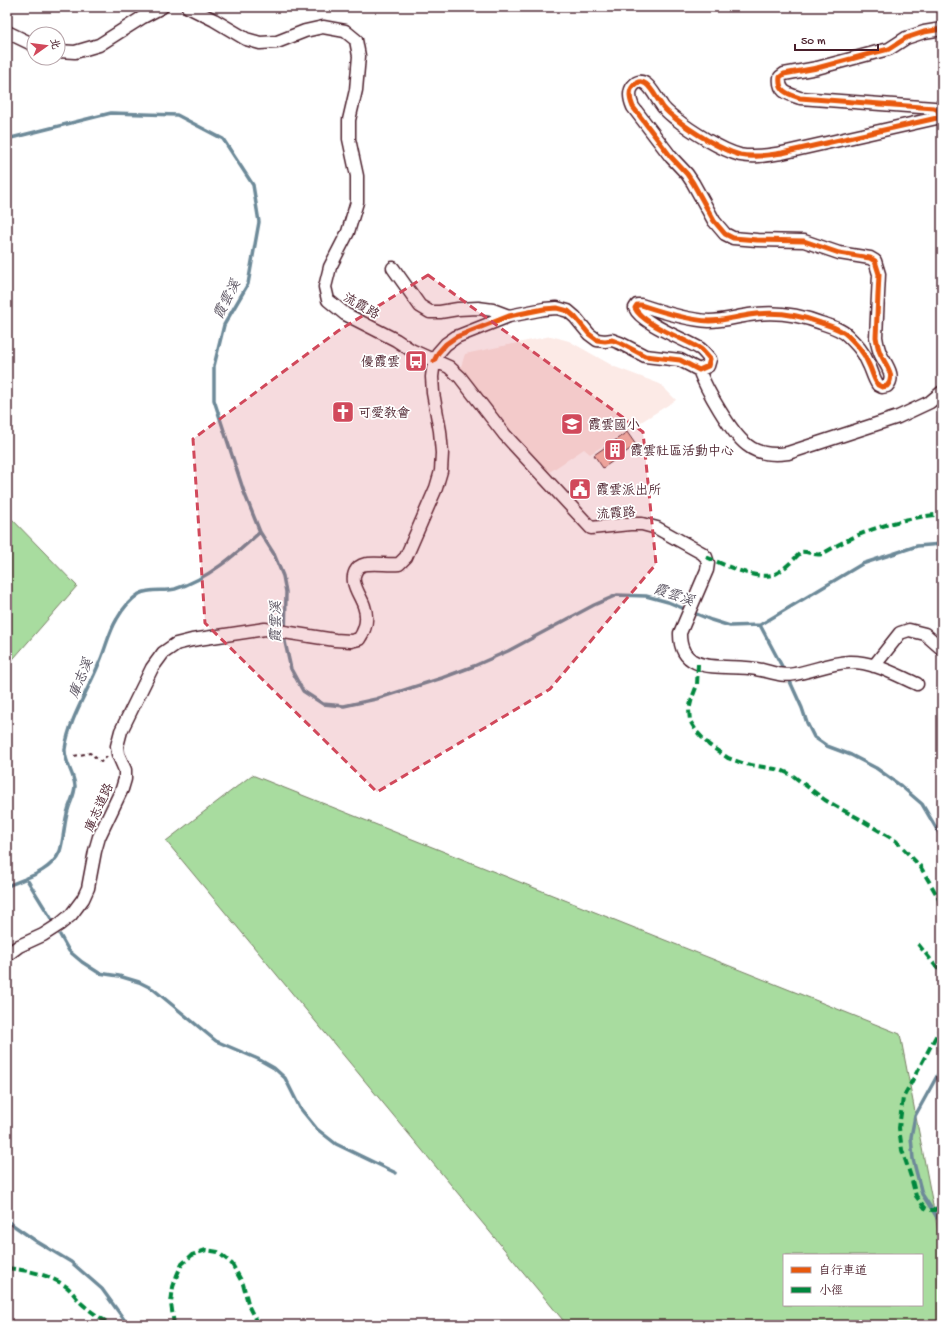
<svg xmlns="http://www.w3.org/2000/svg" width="949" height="1332" font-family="'Gochi Hand','LXGW WenKai TC',sans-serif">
  <rect width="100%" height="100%" fill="#fff"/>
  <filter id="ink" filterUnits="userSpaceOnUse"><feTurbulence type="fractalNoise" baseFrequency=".025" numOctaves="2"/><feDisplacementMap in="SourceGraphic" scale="8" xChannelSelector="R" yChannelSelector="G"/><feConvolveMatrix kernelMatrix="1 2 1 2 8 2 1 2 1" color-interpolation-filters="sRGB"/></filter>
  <g filter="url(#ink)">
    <!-- built -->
    <path fill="#fceae6" d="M551,336L569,341L615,367L660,384L676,400L590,454L584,449L548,473L460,370L465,354Z"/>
    <!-- green -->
    <path fill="#a8dc9f" stroke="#797e65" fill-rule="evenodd" d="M7,514L77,586L7,666Z
      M252,775L900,1034L942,1252V1325H567L166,841ZM784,1255H922V1305H784Z"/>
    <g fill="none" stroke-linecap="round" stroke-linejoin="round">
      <!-- stream -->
      <path stroke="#6d8a99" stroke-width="3.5" d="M7,139L111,113L177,115L223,139L253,185L259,222L248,284L224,325L214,366V400L244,492L260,532L274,554L283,576L286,592L285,642L291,669L303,691L323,704L344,706L376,699L442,678L474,666L508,651L594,605L617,595L646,596L668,602L711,620L730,626L760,625L862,564L917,546L942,544
        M760,625L785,672
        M788,677L802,708L807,723L814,737L827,746L851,755L876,768L901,786L922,804L942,838
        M26,878L52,920
        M7,886C26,878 51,872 60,851C64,838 64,823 68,810C70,802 75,795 75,786C74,773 64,762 65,749C69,719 89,689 100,661C106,647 109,632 117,619C122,610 130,600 139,594C150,588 163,592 175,589C208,579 235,555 260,532
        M60,935L69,951L82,962L99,973L119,976L139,982L153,989L216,1041L258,1059L274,1068L285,1078L300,1108L317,1129L336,1144L396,1173
        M942,1067L915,1116L911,1137L913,1159L922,1194L942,1225
        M7,1221L36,1241L71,1262L102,1289L128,1325"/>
    </g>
    <!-- building -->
    <path fill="#f4baac" stroke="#4a1f2b" d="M627,432L636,445L603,468L594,455Z"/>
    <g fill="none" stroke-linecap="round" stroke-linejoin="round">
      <!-- minor casing -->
      <g stroke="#4a1f2b" stroke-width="15">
        <path id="minor" d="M188,7L214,20L246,39L260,43L277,42L305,31L323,27L345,31L356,40L359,56L356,90L349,120V139L357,176V202L348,232L330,267L325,287L328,300L345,314L396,340L411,350L449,367L460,377L505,435L591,528L630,524H642L657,528L702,553L706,557L708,563L707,570L680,633C679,678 728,663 756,669C770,671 780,677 795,674C813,671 830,663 849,662C873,661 896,675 917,684
          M7,32L34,45
          M58,51L75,52L99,45L143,17L162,7
          M393,268L420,306L430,312H440L458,309L478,308L493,310L509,316
          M699,370C706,389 731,433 747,445C759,455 774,455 788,453L898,417L930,402L942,392
          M874,666L900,633L909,630L925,634L942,649
          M7,955L19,946L43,935L60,924L71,915L83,899L88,888L95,851L99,837L122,789L125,779V770L118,754L117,746L121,731L152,668L163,653L176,644L192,640L265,629L335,640L351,641L359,639C366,629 368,617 364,606C360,594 348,581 357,569C359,566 364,564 368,564C378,563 389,565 399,564L406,557L436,488L441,471L442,453L440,431L433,393L432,377L434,361L438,353L446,344L456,337L509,316L544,309L557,308L568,311L575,317L589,334L597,340L605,341L612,340L620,343L645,356L680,360L699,370L708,366L710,359C706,355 703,350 699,348C684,339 641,323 635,308L637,305H641C662,312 687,320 709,321C723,321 736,317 749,315C773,311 797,314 821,323C830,326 841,329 848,336C856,344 864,352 868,363C872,370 873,378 878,385L882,387L887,386C896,376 886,365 881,355C878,349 877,343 876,337L879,274L875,261L870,258L839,253L804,241L757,240L733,238L725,234L714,221L693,183L687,174L671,157L633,107C630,100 628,92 633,86C645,72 655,97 661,104C664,110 671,115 676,119C691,131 721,150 740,155C754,158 769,155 782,153L937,118L939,115L938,110L934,108L800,98C788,94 778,92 780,77L784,74L817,68L877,52L889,49L906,38L924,32L942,29"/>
      </g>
      <!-- path -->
      <path stroke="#4a1f2b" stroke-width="2" stroke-dasharray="4 3" stroke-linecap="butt" d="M74,756L90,753L101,762L108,756"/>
      <!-- minor -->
      <use href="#minor" stroke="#fff" stroke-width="12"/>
      <!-- quiet -->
      <path stroke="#00873e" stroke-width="4" stroke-dasharray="8 4" stroke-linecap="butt" d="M706,557C723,564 760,583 777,573C786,568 794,559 801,552C808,551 814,556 822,554C862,530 896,519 942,514
        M698,664L697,685L692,698L689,710L690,721L697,732L709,745L728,758L745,764L781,770L792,775L825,800L841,809L858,818L896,841L920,866L938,897L942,909
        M918,944L942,974
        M942,1025L903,1098L899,1128L902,1150L911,1177L916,1196L925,1208L930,1210H935L942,1198
        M7,1268C27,1270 47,1274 64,1285C71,1289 75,1297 81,1303C91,1312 101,1319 112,1325
        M174,1325L171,1303L173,1287L177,1275L182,1264L192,1255L206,1250L218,1252L232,1264L243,1284L249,1307L258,1325
        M322,1325C331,1323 338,1322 347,1325"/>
      <!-- cycleway casing -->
      <g stroke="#fff" stroke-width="8">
        <path id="cycleway" d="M434,361L438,353L446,344L456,337L509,316L544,309L557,308L568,311L575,317L589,334L597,340L605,341L612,340L620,343L645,356L680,360L699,370L708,366L710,359C706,355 703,350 699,348C684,339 641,323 635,308L637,305H641C662,312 687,320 709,321C723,321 736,317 749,315C773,311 797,314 821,323C830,326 841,329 848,336C856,344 864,352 868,363C872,370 873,378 878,385L882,387L887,386C896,376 886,365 881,355C878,349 877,343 876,337L879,274L875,261L870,258L839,253L804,241L757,240L733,238L725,234L714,221L693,183L687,174L671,157L633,107C630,100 628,92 633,86C645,72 655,97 661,104C664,110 671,115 676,119C691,131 721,150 740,155C754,158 769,155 782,153L937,118L939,115L938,110L934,108L800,98C788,94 778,92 780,77L784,74L817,68L877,52L889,49L906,38L924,32L942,29"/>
      </g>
      <!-- cycleway -->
      <use href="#cycleway" stroke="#e8590c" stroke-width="5"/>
    </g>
  </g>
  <!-- marked area -->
  <path fill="#d1495b" fill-opacity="0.2" stroke="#d1495b" stroke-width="3" stroke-dasharray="8 5" stroke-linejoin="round" d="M428,275L643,432L656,564L550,689L377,792L205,623L193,439L338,331Z"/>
  <!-- icons -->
  <defs>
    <g id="bus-square" transform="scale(1.15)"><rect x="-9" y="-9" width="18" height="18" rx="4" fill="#d1495b" stroke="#fff"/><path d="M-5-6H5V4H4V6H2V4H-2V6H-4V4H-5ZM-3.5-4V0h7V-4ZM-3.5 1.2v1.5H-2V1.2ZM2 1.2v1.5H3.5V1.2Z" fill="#fff"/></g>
    <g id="church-square" transform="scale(1.15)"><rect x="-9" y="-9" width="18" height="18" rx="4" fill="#d1495b" stroke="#fff"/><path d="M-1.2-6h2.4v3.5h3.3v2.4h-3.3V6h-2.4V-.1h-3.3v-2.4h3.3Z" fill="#fff"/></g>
    <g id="school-square" transform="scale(1.15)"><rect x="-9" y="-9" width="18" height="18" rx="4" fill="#d1495b" stroke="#fff"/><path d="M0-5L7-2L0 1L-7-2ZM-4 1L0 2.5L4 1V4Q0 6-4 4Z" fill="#fff"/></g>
    <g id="building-square" transform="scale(1.15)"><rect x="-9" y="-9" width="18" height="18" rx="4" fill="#d1495b" stroke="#fff"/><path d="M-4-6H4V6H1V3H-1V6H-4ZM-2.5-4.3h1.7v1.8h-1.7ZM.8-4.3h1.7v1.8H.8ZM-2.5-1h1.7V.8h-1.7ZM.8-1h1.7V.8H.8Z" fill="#fff"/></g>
    <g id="civic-square" transform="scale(1.15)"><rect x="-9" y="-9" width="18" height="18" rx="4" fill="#d1495b" stroke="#fff"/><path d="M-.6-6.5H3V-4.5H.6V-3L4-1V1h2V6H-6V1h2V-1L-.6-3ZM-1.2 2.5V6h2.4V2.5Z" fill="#fff"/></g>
  </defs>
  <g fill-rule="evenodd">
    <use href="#bus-square" x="416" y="361"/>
    <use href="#church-square" x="343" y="412"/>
    <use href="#school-square" x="572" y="424"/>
    <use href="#building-square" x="615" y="450"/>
    <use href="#civic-square" x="580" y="489"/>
  </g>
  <g text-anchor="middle" stroke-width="3.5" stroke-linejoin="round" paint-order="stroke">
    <!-- street labels -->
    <g font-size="13" fill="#4a1f2b" stroke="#fff">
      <text transform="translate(362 305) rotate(30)" y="5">流霞路</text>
      <text transform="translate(616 512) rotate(-4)" y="5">流霞路</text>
      <text transform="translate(98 807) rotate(-66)" y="5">庫志道路</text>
    </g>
    <!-- poi labels -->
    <g font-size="13" fill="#4a1f2b" stroke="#fff" text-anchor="start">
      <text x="400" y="366" text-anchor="end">優霞雲</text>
      <text x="358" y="417">可愛教會</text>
      <text x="588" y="429">霞雲國小</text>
      <text x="630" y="455">霞雲社區活動中心</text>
      <text x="596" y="494">霞雲派出所</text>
    </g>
    <!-- water labels -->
    <g font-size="14" font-style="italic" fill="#5c5562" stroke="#fff">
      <text transform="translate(226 299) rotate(-63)" y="5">霞雲溪</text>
      <text transform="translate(674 594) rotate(19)" y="5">霞雲溪</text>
      <text transform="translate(275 622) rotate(-90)" y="5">霞雲溪</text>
      <text transform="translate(80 678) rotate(-68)" y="5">庫志溪</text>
    </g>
  </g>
  <!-- margin -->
  <rect width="949" height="1332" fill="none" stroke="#fff" stroke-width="24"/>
  <rect x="12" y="12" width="925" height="1308" fill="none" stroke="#4a1f2b" stroke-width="1.5" filter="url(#ink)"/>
  <!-- legend -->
  <rect x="783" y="1254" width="140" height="52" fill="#ffffff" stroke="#b7a5aa"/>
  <rect x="791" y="1267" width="20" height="6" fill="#e8590c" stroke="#b7a5aa"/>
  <text x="819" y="1274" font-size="12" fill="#4a1f2b">自行車道</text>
  <rect x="791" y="1287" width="20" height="6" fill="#00873e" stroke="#b7a5aa"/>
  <text x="819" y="1294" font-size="12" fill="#4a1f2b">小徑</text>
  <!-- north arrow -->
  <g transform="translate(46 46) rotate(76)"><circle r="19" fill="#ffffff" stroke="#b7a5aa"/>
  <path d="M0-3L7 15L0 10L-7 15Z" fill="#d1495b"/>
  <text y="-6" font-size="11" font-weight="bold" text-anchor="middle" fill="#4a1f2b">北</text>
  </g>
  <!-- scale -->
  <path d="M795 44v6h83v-6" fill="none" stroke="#4a1f2b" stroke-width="2"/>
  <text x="801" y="44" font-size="12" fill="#4a1f2b" stroke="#ffffff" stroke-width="3" paint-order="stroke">50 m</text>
</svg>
